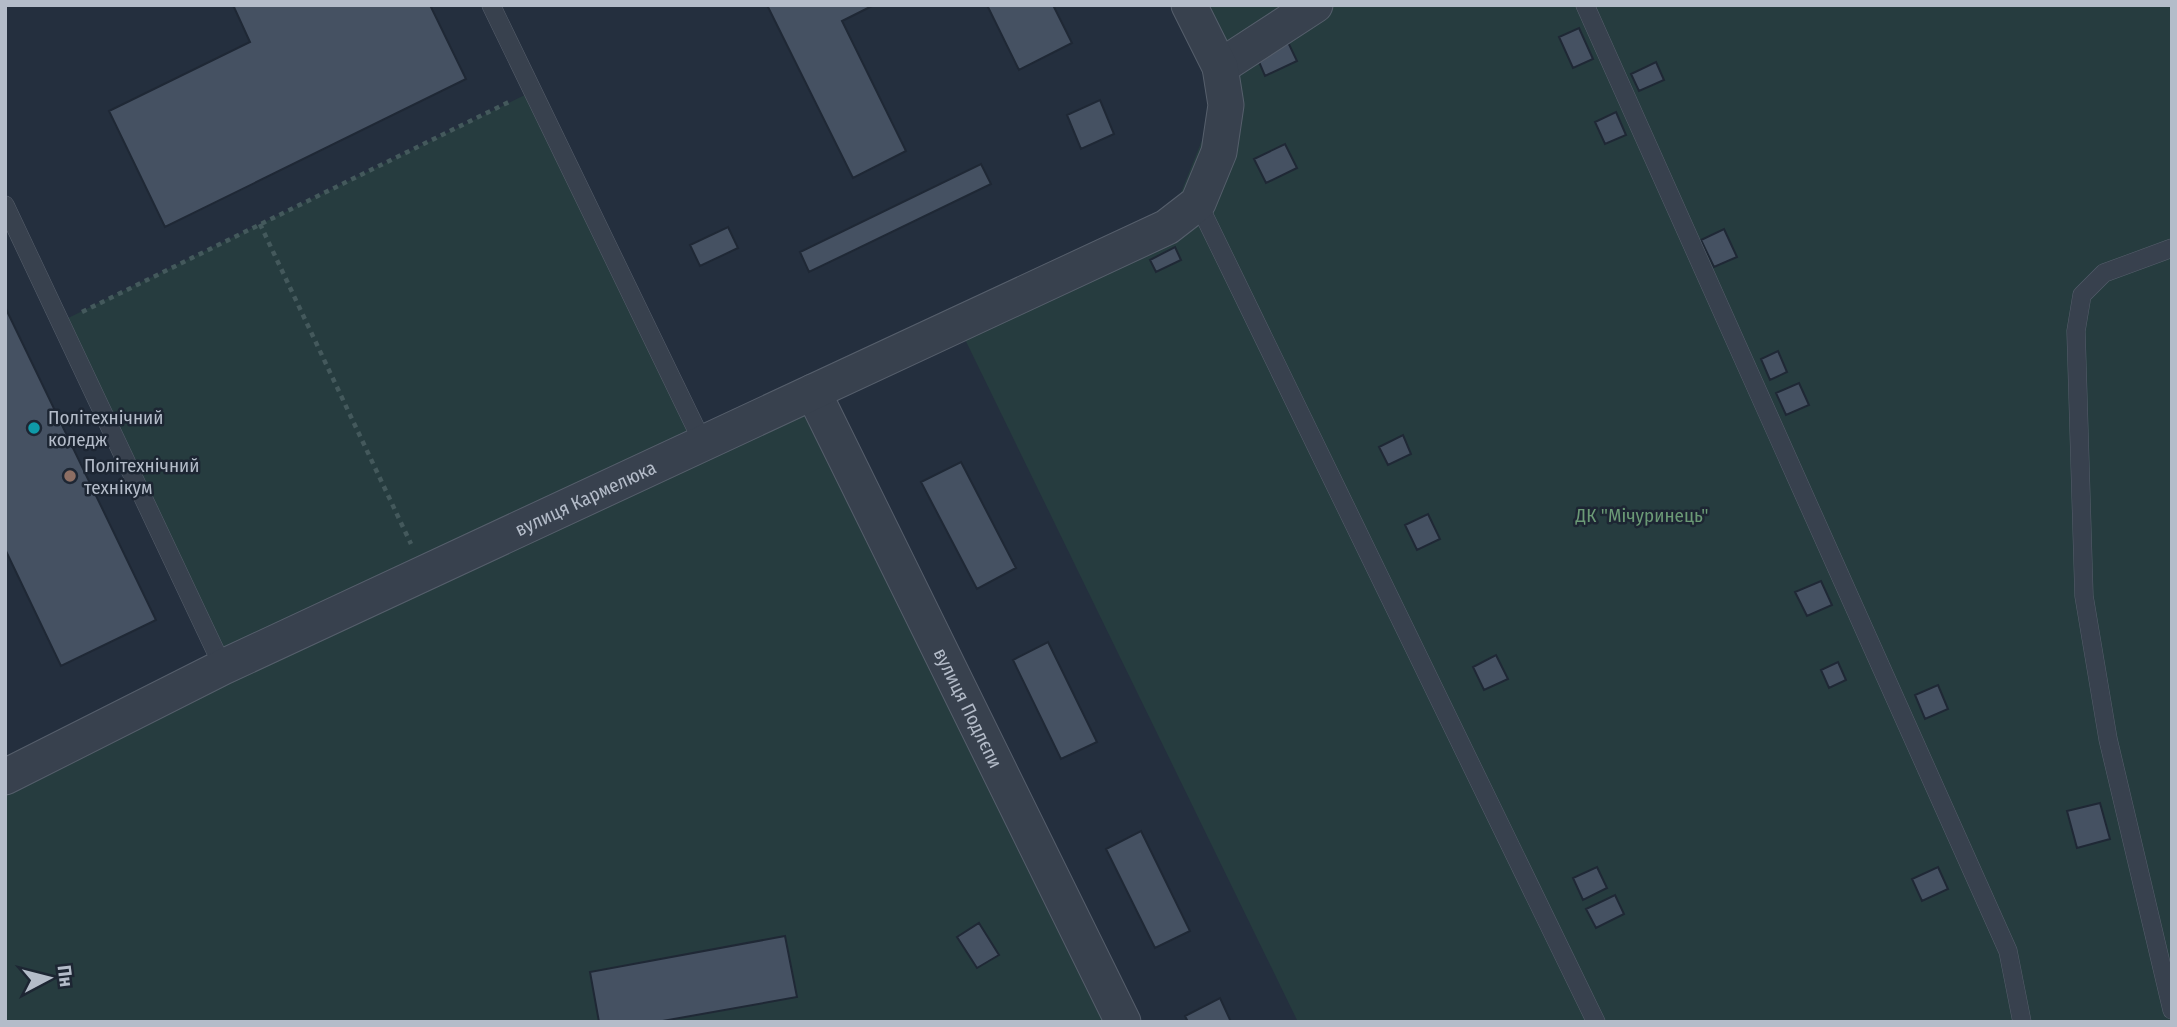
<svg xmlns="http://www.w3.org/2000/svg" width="2177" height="1027" font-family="'Fira Sans Condensed',sans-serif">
  <rect width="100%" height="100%" fill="#242f3e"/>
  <!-- green -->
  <path fill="#263c3f" d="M1205,5H2172V1022H1298L958,325L1167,227L1215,108Z
    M533,91L703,443L813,392L1123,1022H5V777L223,667L62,321Z"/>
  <!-- building -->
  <path fill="#455162" stroke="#1f2835" stroke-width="2" d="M233,5H430L466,79L165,227L109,111L250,42Z
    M767,5H874L842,21L906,151L853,178Z
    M987,5H1053L1072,43L1019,70Z
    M1579,28L1593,59L1573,68L1559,37Z
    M1285,36L1297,61L1265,76L1254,50Z
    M1656,62L1664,80L1639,91L1631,74Z
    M1100,100L1114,134L1081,149L1067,115Z
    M1616,112L1626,135L1605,144L1595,122Z
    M1285,144L1297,168L1266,183L1254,159Z
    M981,164L991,184L809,272L800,252Z
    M728,227L738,248L700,266L690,245Z
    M1724,229L1737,257L1714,267L1701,240Z
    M1175,247L1181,260L1156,272L1150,260Z
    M5,307L156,620L61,666L5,549Z
    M1778,351L1787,372L1770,380L1761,359Z
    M1799,383L1809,405L1786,415L1776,393Z
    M1403,435L1411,454L1388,465L1379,447Z
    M961,462L1016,568L977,589L921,482Z
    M1428,514L1440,539L1417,550L1405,525Z
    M1821,581L1832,605L1807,616L1795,592Z
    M1048,642L1097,742L1061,759L1013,660Z
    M1496,655L1508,679L1484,690L1473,667Z
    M1838,662L1846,680L1829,688L1821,670Z
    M1938,685L1948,709L1925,719L1915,695Z
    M2100,803L2110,839L2077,848L2067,811Z
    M1141,831L1190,931L1155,948L1106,849Z
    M1597,867L1607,888L1583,900L1573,878Z
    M1938,867L1948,889L1922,901L1912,879Z
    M1615,895L1624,914L1596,928L1586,909Z
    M979,923L999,955L977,968L957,937Z
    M785,936L797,997L657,1022H599L590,972Z
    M1220,998L1231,1022H1188L1185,1016Z"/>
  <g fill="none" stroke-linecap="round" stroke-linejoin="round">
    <!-- service casing -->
    <g stroke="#565f6c" stroke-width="19">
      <path id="service" d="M491,5L703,443
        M1585,5L2008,951L2022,1022
        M1198,203L1596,1022
        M5,205L223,667
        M2172,248L2104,273L2082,295L2076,331L2084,596L2108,739L2172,1010"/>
    </g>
    <!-- minor casing -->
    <g stroke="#565f6c" stroke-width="37">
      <g id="minor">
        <path d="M1220,67L1315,5"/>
        <path id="s1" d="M813,392L1123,1022"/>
        <path id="s2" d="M5,777L223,667L1167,227L1198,203L1219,152L1226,105L1220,67L1189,5"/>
      </g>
    </g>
    <!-- path -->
    <path stroke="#44595c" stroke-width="4.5" stroke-dasharray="5 5" stroke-linecap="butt" d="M260,224L411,544
      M82,312L511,101"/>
    <!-- service -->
    <use href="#service" stroke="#38414e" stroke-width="18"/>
    <!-- minor -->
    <use href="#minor" stroke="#38414e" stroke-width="35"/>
  </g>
  <!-- markers -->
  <circle fill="#0f9aa8" stroke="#1d2633" stroke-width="2.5" cx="34" cy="428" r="7"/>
  <circle fill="#8d6e63" stroke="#1d2633" stroke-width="2.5" cx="70" cy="476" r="7"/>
  <g text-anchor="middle" stroke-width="5" stroke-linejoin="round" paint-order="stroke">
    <!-- poi labels -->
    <g font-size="19" fill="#b4bcc9" stroke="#1d2633" text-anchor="start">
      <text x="48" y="424">Політехнічний<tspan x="48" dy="22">коледж</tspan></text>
      <text x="84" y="472">Політехнічний<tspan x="84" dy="22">технікум</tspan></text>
    </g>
    <!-- street labels -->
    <g font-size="19" fill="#b4bcc9" stroke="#1d2633">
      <text dy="7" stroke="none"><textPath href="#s2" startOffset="644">вулиця Кармелюка</textPath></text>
      <text dy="7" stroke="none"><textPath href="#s1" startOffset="352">вулиця Подлєпи</textPath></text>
    </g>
    <!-- park labels -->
    <g font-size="19" fill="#6b9a76" stroke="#1d2633">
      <text x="1642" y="522">ДК "Мічуринець"</text>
    </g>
  </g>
  <!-- border -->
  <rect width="2177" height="1027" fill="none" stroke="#b4bcc9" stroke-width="14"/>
  <!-- north arrow -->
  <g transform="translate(49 978) rotate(83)" stroke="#1d2633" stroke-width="5" paint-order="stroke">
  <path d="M0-5L12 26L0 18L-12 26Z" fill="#b4bcc9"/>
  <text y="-10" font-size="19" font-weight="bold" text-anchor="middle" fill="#b4bcc9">Пн</text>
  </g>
</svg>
